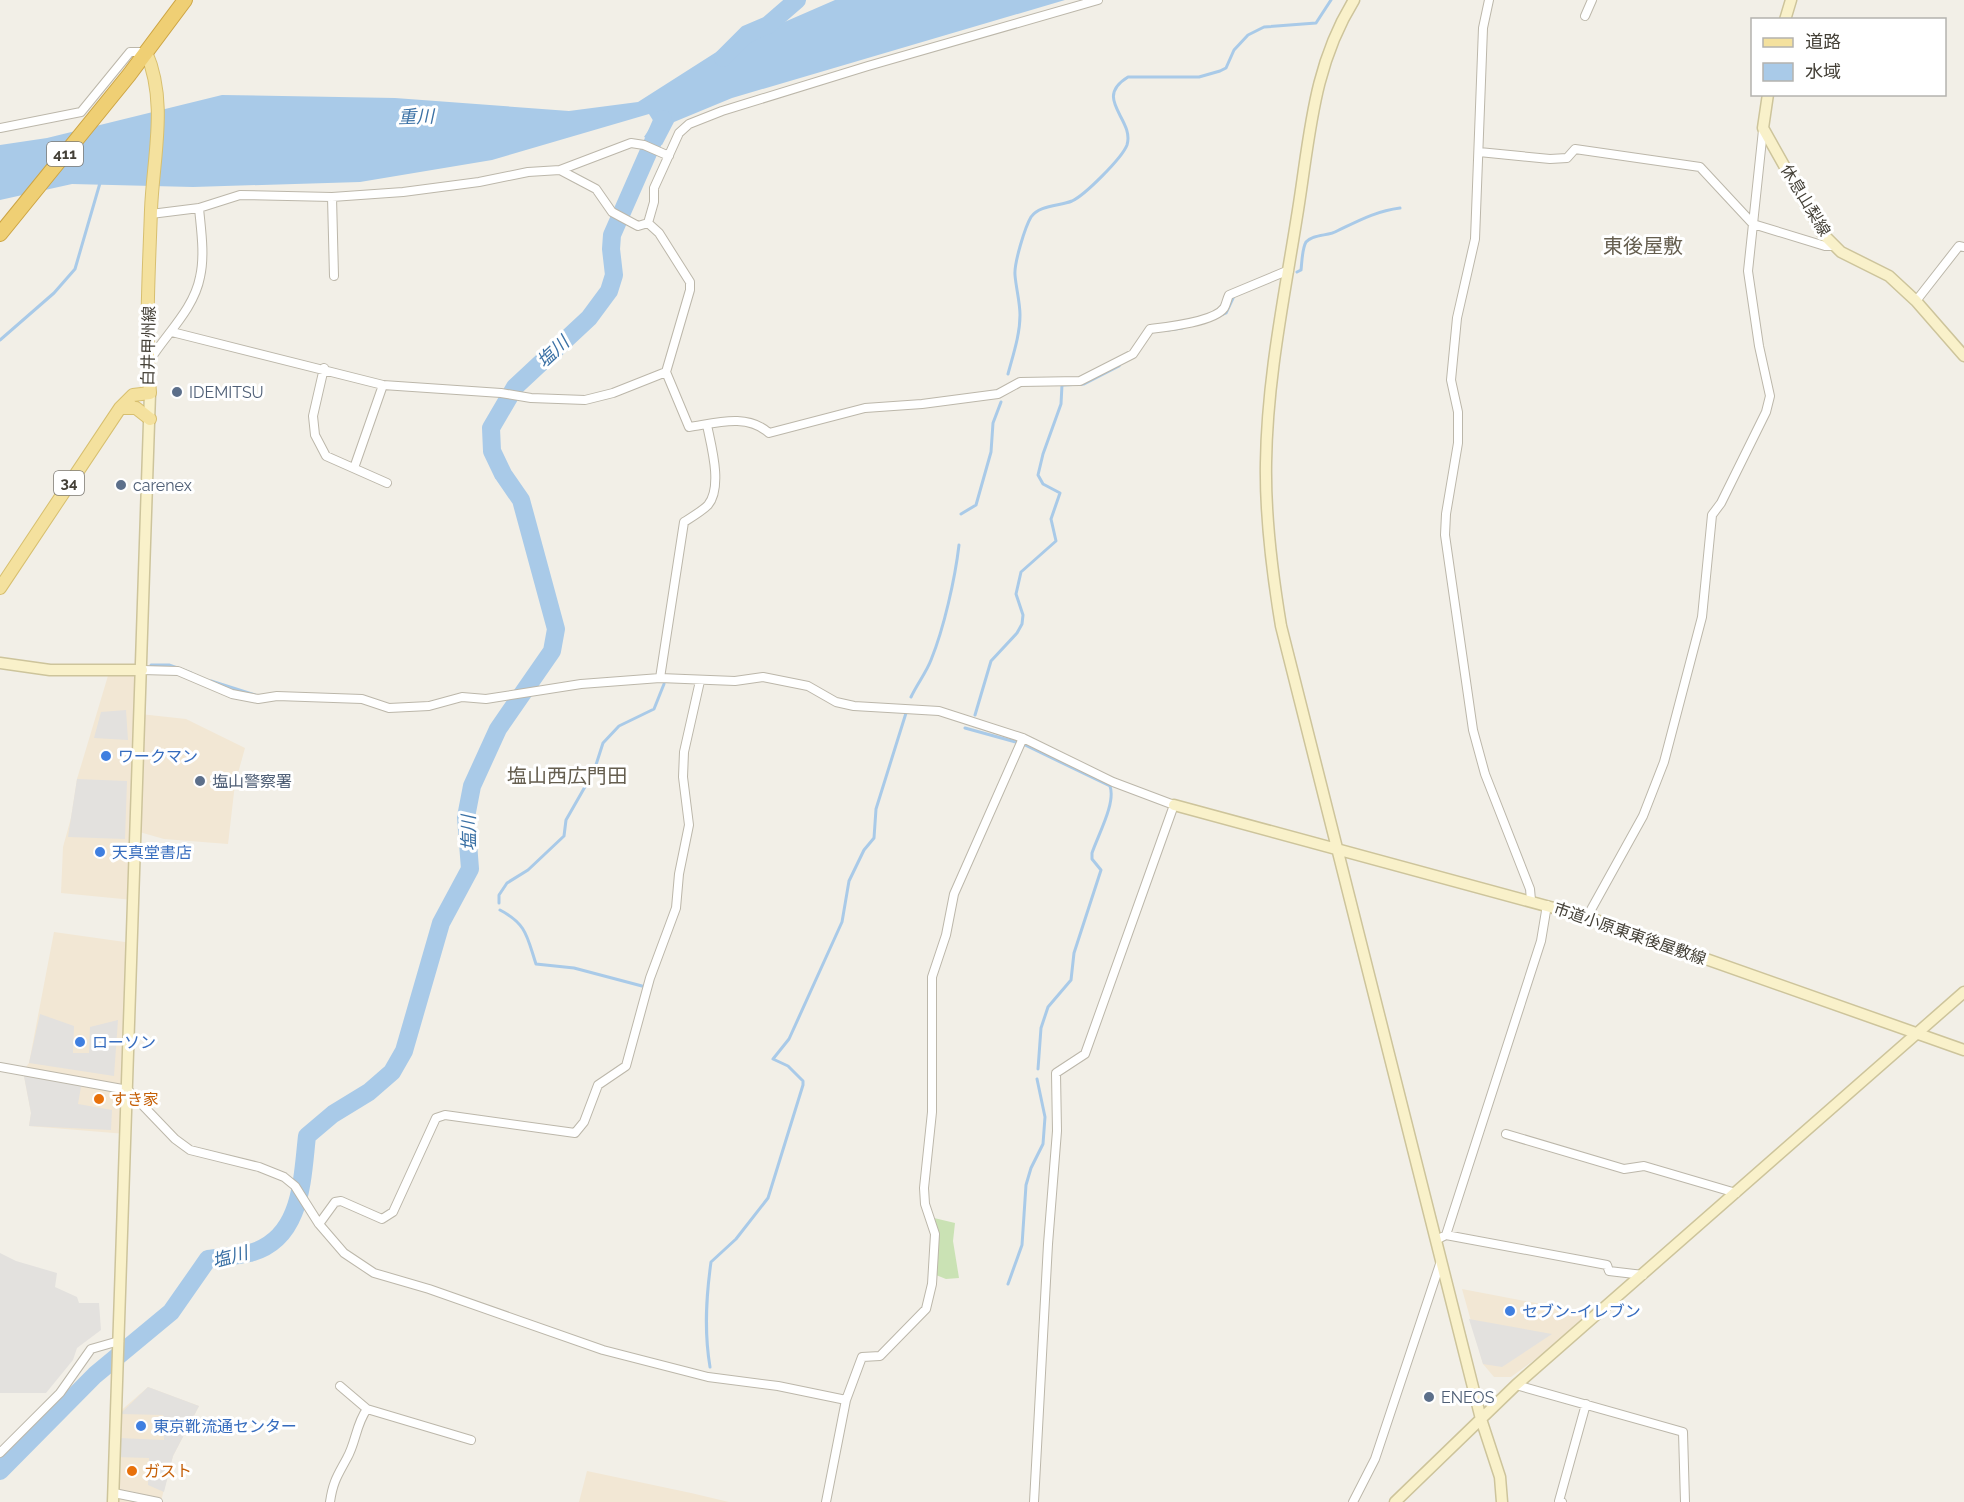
<svg xmlns="http://www.w3.org/2000/svg" width="1964" height="1502" font-family="Raleway,'Noto Sans JP',sans-serif">
  <rect width="100%" height="100%" fill="#f2efe7"/>
  <!-- commercial -->
  <path fill="#f2e7d4" d="M110,669L142,670L140,714L186,719L245,748L235,784L228,844L164,839L136,831L133,900L61,893L63,847L71,818L77,779Z
    M54,932L132,943L126,1134L29,1126L31,1113L23,1071L29,1063Z
    M1462,1289L1588,1313L1549,1349L1511,1377H1494L1483,1364Z
    M148,1387L199,1406L173,1456L161,1501L131,1491L117,1492L158,1502H113L117,1414Z
    M587,1471L691,1493L729,1502H579Z"/>
  <!-- green -->
  <path fill="#cae2b4" d="M934,1218L955,1223L953,1241L959,1278L946,1279L936,1275Z"/>
  <!-- parking -->
  <path fill="#e3e1de" d="M126,710L128,740L94,738L101,712Z
    M77,779L127,781L125,839L68,837Z
    M40,1014L74,1026L73,1053H89L90,1027L118,1020L114,1076L29,1063Z
    M23,1071L82,1081L78,1104L112,1110L111,1130L29,1126L31,1113Z
    M0,1253L16,1261L57,1273L55,1287L77,1297L79,1303H99L101,1330L77,1348L73,1360L46,1393H0Z
    M1469,1319L1552,1334L1502,1367L1483,1364Z
    M148,1387L199,1406L173,1456L164,1492L148,1485L149,1458L116,1457L119,1438L164,1440L163,1415L120,1414Z"/>
  <!-- water -->
  <path fill="#a9cae8" d="M835,0H1065L732,98L674,122L662,145L644,137L654,122L649,114L492,160L360,182L193,187L72,184L0,200V145L47,138L222,95L395,98L569,111L638,102L718,51Z"/>
  <g fill="none" stroke-linecap="round" stroke-linejoin="round">
    <!-- stream -->
    <path stroke="#a9cae8" stroke-width="3" d="M1297,272L1301,270C1302,262 1302,249 1306,242C1313,234 1329,236 1337,231C1358,221 1376,211 1400,208
      M1217,317L1226,313L1234,296
      M1168,330L1182,328
      M0,340L54,293L75,269L100,183
      M1008,374C1013,355 1020,335 1020,315C1020,302 1016,288 1015,275C1014,263 1025,227 1031,217C1039,205 1060,206 1072,201C1085,195 1122,158 1127,145C1135,119 1092,99 1128,77H1199L1220,71L1226,68L1234,50L1248,35L1264,27L1316,23L1331,0
      M961,514L976,505L991,452L993,423L1001,402
      M151,665H169L191,673
      M211,681L255,695
      M911,697C917,684 926,673 931,660C944,628 955,579 959,545
      M975,715L991,661L1017,633L1022,624L1023,615L1016,594L1021,572L1056,541L1051,519L1060,493L1043,484L1038,475L1043,454L1061,404L1062,385L1084,384L1119,366
      M965,728L1023,744L1110,786C1116,803 1098,835 1092,853V859L1101,870L1074,953L1071,980L1048,1007L1041,1028L1038,1069
      M499,903V895L507,883L528,870L564,836L566,820L594,771L603,743L619,726L654,709L664,684
      M500,910C527,924 527,937 536,964L574,968L642,986
      M1008,1284L1022,1245L1026,1185L1031,1168L1043,1144L1045,1117L1037,1079
      M710,1367C704,1331 706,1298 711,1262L736,1239L768,1198L803,1085V1081L788,1066L773,1059L789,1039L842,922L849,881L864,850L874,838L876,809L906,713"/>
    <!-- river -->
    <path stroke="#a9cae8" stroke-width="18" d="M723,58L747,34L768,25L797,0
      M0,1471L95,1375L171,1312L208,1259C222,1257 236,1256 250,1253C302,1239 302,1180 307,1136L333,1114L369,1092L392,1072L404,1051L441,923L470,869L466,817L472,786L498,729L552,651L556,629L521,500L503,474L492,451L491,428L515,387L589,318L609,291L614,275L611,249L612,235L663,119"/>
    <!-- street casing -->
    <g stroke="#bcb7aa" stroke-width="10">
      <path id="street" d="M1489,0L1483,28L1475,239L1457,318L1451,380L1458,412V443L1446,514L1445,535L1473,730L1485,774L1530,889L1531,900
        M1585,16L1592,0
        M0,128L81,112L130,52H146
        M1479,152L1550,159L1567,158L1575,149L1700,167L1753,224L1825,246H1835
        M560,170L631,143L644,145L669,156
        M332,197L334,276
        M151,214L199,208
        M648,223L654,202V188L679,133L689,124L722,111L868,66L1098,0
        M1916,301L1959,246L1964,247
        M172,332L383,385L501,393L531,398L585,400L613,393L666,372
        M150,360C166,334 194,309 200,277C205,255 201,230 199,208L240,195L332,197L403,192L479,182L528,172L560,170L596,189L612,212L638,226L648,223L659,233L690,282V290L666,372L689,427C716,423 747,413 769,433L865,408L922,404L998,394L1020,382L1080,381L1133,354L1150,329C1167,327 1214,322 1224,308C1226,305 1227,299 1229,295L1289,270
        M324,368L313,416L315,435L326,456L387,483
        M354,468L383,385
        M142,670L178,671L232,694L258,699L277,696L362,699L389,708L429,706L462,697L486,699L581,684L660,678L735,681L763,677L808,686L836,702L854,706L939,711L1023,738L1113,782L1174,805L1085,1054L1056,1073L1057,1131L1048,1244L1034,1502
        M660,678L684,522C692,517 702,511 708,505C723,487 711,445 707,425
        M1587,917L1643,816L1664,762L1702,617L1712,515L1721,503L1766,412L1770,396L1759,346L1748,271L1763,130
        M0,1067L128,1090L175,1139L190,1150L259,1167L284,1177L295,1186L319,1224L344,1253L374,1273L429,1289L603,1350L708,1377L778,1386L846,1400
        M1506,1134L1624,1169L1644,1166L1736,1193
        M319,1224L335,1202L341,1201L382,1219L393,1212L436,1118L445,1115L575,1133L584,1122L598,1085L626,1066L650,978L676,908L679,874L689,825L683,777L684,752L700,681
        M1446,1235L1607,1265L1609,1271L1643,1275
        M1436,1240L1446,1235L1541,941L1547,905
        M1516,1385L1683,1432L1685,1502
        M340,1386L367,1409L471,1440
        M0,1453L60,1393L91,1349L119,1341
        M114,1493L158,1502
        M330,1502C333,1481 338,1475 347,1458C356,1442 356,1424 367,1409
        M826,1502L846,1400L862,1357L880,1356L926,1309L932,1284L935,1234L925,1204L924,1188L932,1112V977L946,935L954,894L1023,738
        M1353,1502L1375,1459L1441,1261
        M1562,1502L1559,1501L1586,1404"/>
    </g>
    <!-- secondary casing -->
    <g stroke="#cdc49b" stroke-width="13">
      <path id="secondary" d="M1354,0C1313,66 1310,135 1298,210C1285,293 1267,378 1266,463C1265,518 1272,572 1281,626L1481,1419L1500,1477L1502,1502
        M1785,20L1791,0
        M1768,94L1763,128L1822,233L1841,252L1889,276L1916,301L1964,356
        M0,663L50,670H142
        M1174,805L1587,917L1964,1050
        M113,1502L150,393
        M1395,1502L1516,1385L1964,992"/>
    </g>
    <!-- primary casing -->
    <g stroke="#d7bf6f" stroke-width="14">
      <path id="primary" d="M120,408H136L150,419
        M0,588L120,408L133,395L150,393C145,332 149,270 151,210C153,157 168,102 146,52"/>
    </g>
    <!-- highway casing -->
    <g stroke="#cda545" stroke-width="16">
      <path id="highway" d="M0,234L129,75L185,0"/>
    </g>
    <!-- street -->
    <use href="#street" stroke="#fff" stroke-width="8"/>
    <!-- secondary -->
    <use href="#secondary" stroke="#f9f1ca" stroke-width="10"/>
    <!-- primary -->
    <use href="#primary" stroke="#f4e19e" stroke-width="12"/>
    <!-- highway -->
    <use href="#highway" stroke="#efcf74" stroke-width="14"/>
  </g>
  <!-- markers -->
  <g fill="#5c6f8a" stroke="#fff" stroke-width="2">
    <circle cx="177" cy="392" r="6"/>
    <circle cx="121" cy="485" r="6"/>
    <circle cx="200" cy="781" r="6"/>
    <circle cx="1429" cy="1397" r="6"/>
  </g>
  <g fill="#3f7fe0" stroke="#fff" stroke-width="2">
    <circle cx="106" cy="756" r="6"/>
    <circle cx="100" cy="852" r="6"/>
    <circle cx="80" cy="1042" r="6"/>
    <circle cx="1510" cy="1311" r="6"/>
    <circle cx="141" cy="1426" r="6"/>
  </g>
  <g fill="#e8710a" stroke="#fff" stroke-width="2">
    <circle cx="99" cy="1099" r="6"/>
    <circle cx="132" cy="1471" r="6"/>
  </g>
  <g text-anchor="middle" stroke-width="6" stroke-linejoin="round" paint-order="stroke">
    <!-- shield labels -->
    <g fill="#fff" stroke="#7c7973" stroke-width="1.5">
      <rect x="47" y="142" width="36" height="24" rx="4.5"/>
      <rect x="54" y="471" width="30" height="24" rx="4.5"/>
    </g>
    <g font-size="15" font-weight="bold" fill="#444037">
      <text x="65" y="159">411</text>
      <text x="69" y="488">34</text>
    </g>
    <!-- street labels -->
    <g font-size="16" fill="#444037" stroke="#fff">
      <text transform="translate(1806 200) rotate(59)" y="6">休息山梨線</text>
      <text transform="translate(148 346) rotate(-89)" y="6">白井甲州線</text>
      <text transform="translate(1630 933) rotate(19)" y="6">市道小原東東後屋敷線</text>
    </g>
    <!-- service labels -->
    <g font-size="16" fill="#4e5e75" stroke="#fff" text-anchor="start">
      <text x="189" y="398">IDEMITSU</text>
      <text x="133" y="491">carenex</text>
      <text x="212" y="787">塩山警察署</text>
      <text x="1441" y="1403">ENEOS</text>
    </g>
    <!-- shop labels -->
    <g font-size="16" fill="#366cbe" stroke="#fff" text-anchor="start">
      <text x="118" y="762">ワークマン</text>
      <text x="112" y="858">天真堂書店</text>
      <text x="92" y="1048">ローソン</text>
      <text x="1522" y="1317">セブン-イレブン</text>
      <text x="153" y="1432">東京靴流通センター</text>
    </g>
    <!-- food labels -->
    <g font-size="16" fill="#c56008" stroke="#fff" text-anchor="start">
      <text x="111" y="1105">すき家</text>
      <text x="144" y="1477">ガスト</text>
    </g>
    <!-- water labels -->
    <g font-size="18" font-style="italic" fill="#3b71a5" stroke="#fff">
      <text transform="translate(416 117) rotate(-2)" y="6">重川</text>
      <text transform="translate(553 352) rotate(-43)" y="6">塩川</text>
      <text transform="translate(469 833) rotate(-91)" y="6">塩川</text>
      <text transform="translate(230 1257) rotate(-15)" y="6">塩川</text>
    </g>
    <!-- quarter labels -->
    <g font-size="20" fill="#655e4f" stroke="#fff">
      <text x="1643" y="253">東後屋敷</text>
      <text x="567" y="783">塩山西広門田</text>
    </g>
  </g>
  <!-- legend -->
  <rect x="1751" y="18" width="195" height="78" fill="#ffffff" stroke="#b4b3af" stroke-width="1.5"/>
  <rect x="1763" y="38" width="30" height="9" fill="#f4e19e" stroke="#b4b3af" stroke-width="1.5"/>
  <text x="1805" y="48" font-size="18" fill="#444037">道路</text>
  <rect x="1763" y="63" width="30" height="18" fill="#a9cae8" stroke="#b4b3af" stroke-width="1.5"/>
  <text x="1805" y="78" font-size="18" fill="#444037">水域</text>
</svg>
